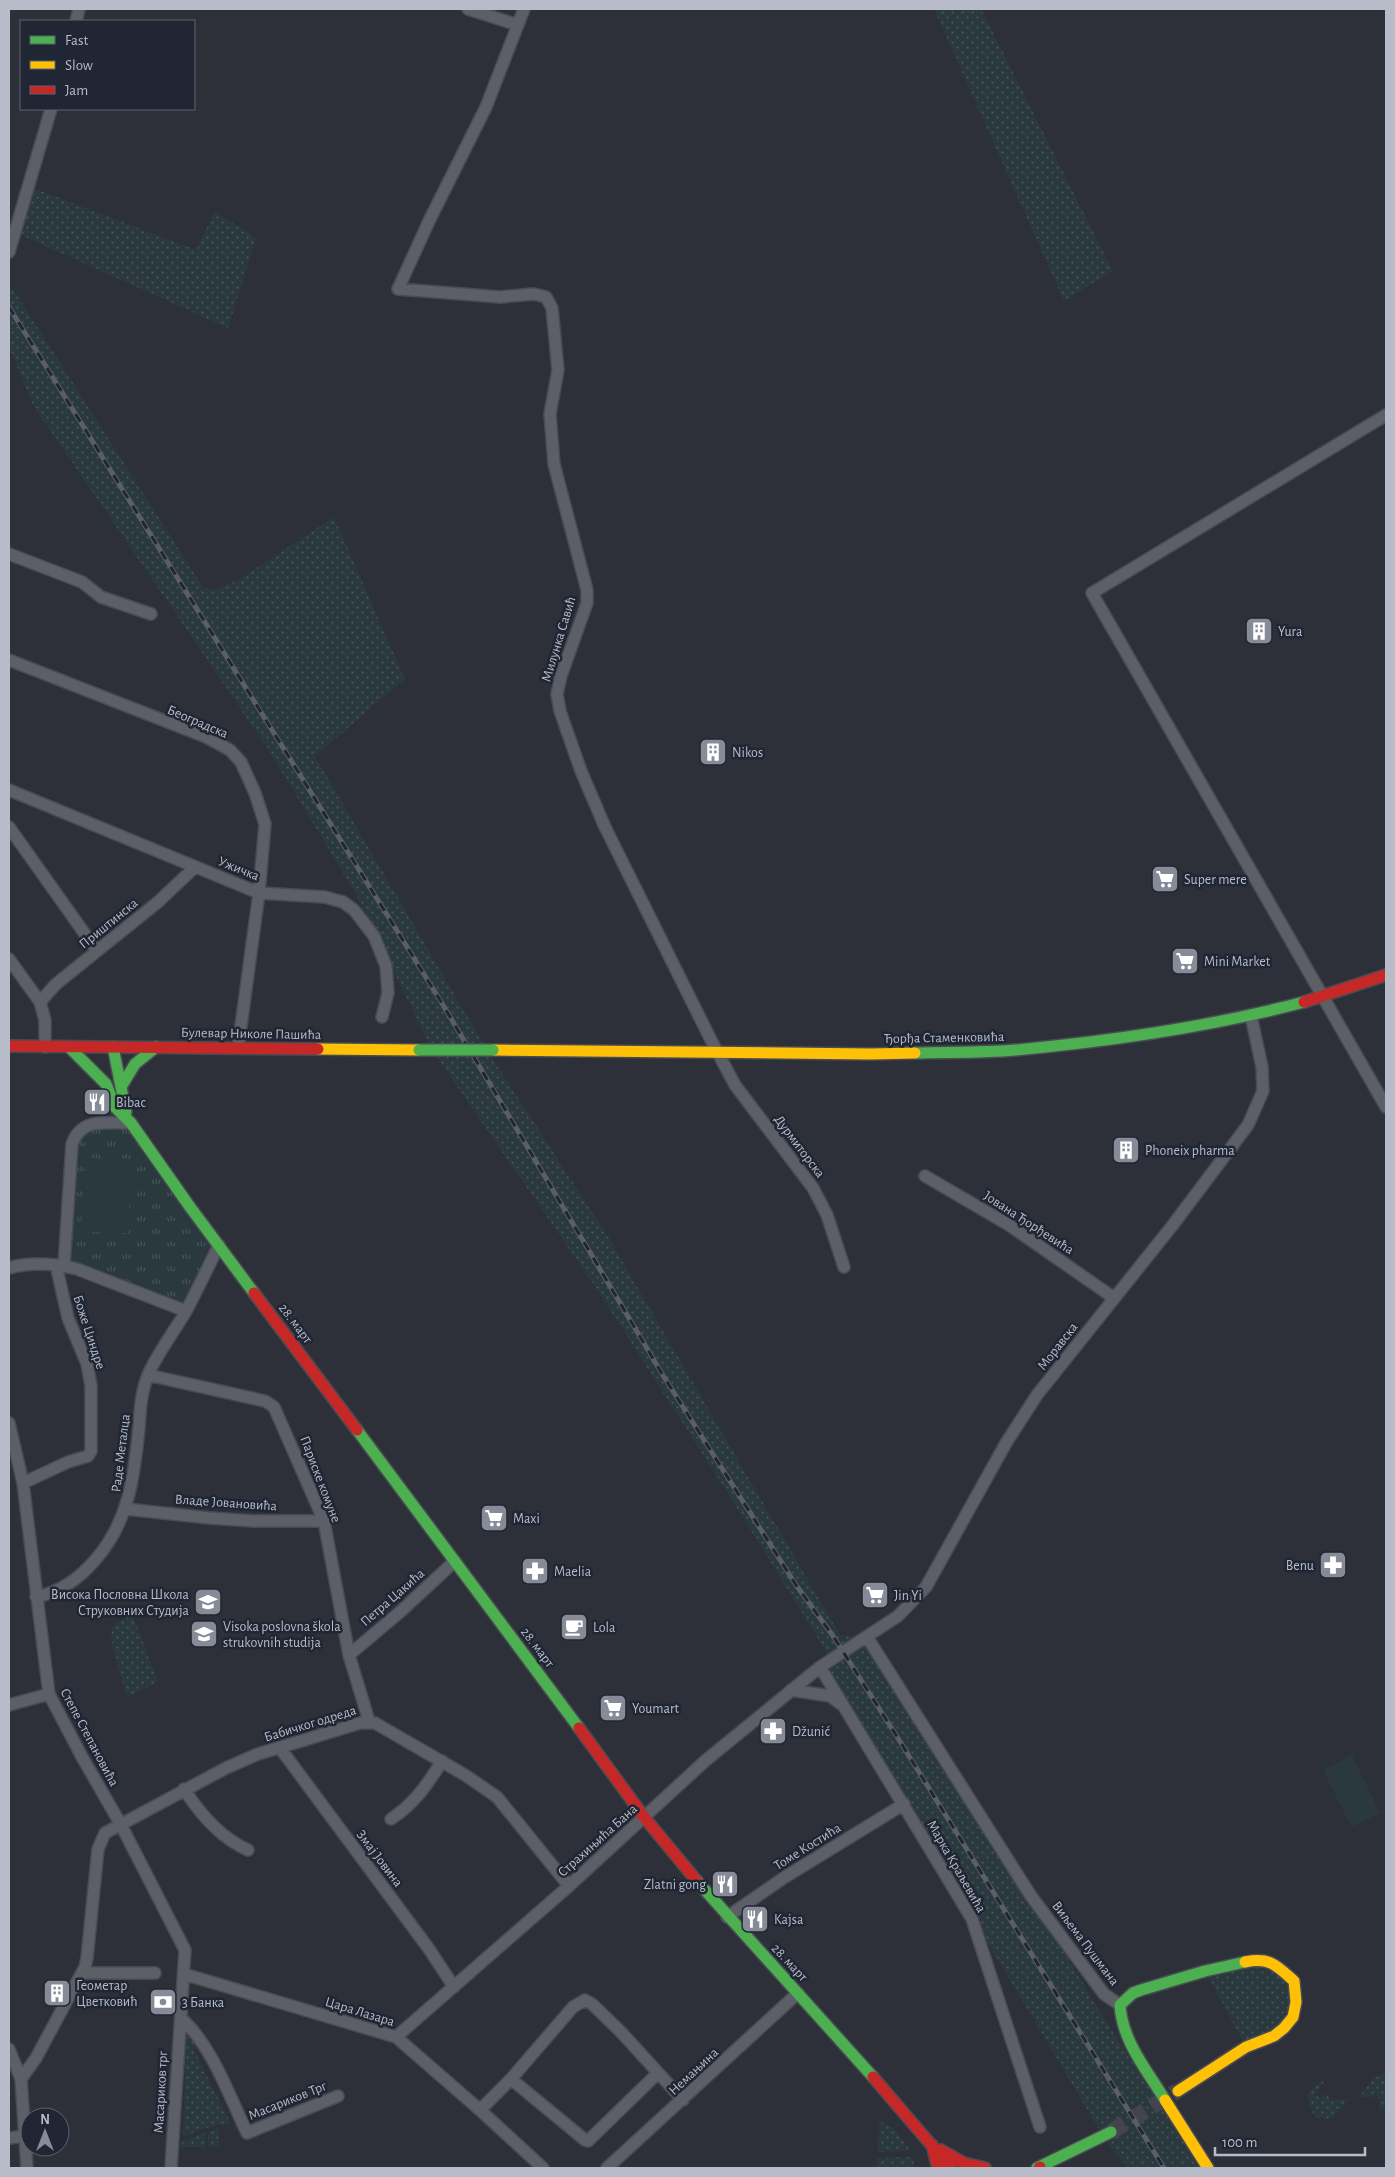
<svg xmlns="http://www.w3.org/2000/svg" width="1395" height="2177" font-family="'Alegreya Sans',sans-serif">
  <defs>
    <pattern id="grass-dots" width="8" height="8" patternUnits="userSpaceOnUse" patternTransform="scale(1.25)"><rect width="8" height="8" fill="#2a393e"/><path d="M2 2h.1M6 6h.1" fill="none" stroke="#475459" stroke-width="1.8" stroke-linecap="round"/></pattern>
    <pattern id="park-tufts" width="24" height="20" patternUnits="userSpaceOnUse" patternTransform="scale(1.25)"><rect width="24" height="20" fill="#2a393e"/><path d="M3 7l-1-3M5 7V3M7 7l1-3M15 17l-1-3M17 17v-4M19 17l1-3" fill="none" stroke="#475459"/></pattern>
  </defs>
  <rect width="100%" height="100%" fill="#2d3039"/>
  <!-- grass -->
  <path fill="url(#grass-dots)" d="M934,9H981L1113,271L1064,301Z
    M28,186L196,250L215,212L256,238L228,328L14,232L9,252V231L13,232Z
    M9,287L15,292L203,587L215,590L240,579L334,517L405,679L315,756L487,1050L607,1235L840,1635L867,1637L1031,1896L1100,2012L1201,2168H1128L1109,2146L823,1667L832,1661L739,1511L598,1291L432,1050L355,892L268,749L33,405L9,347Z
    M132,1613L158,1682L127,1697L113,1650L111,1628Z
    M1240,1962L1283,1970L1293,2017L1246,2047L1205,1971Z
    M188,2036L193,2038L198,2045L193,2048L231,2124C213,2124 199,2130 183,2137L186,2040Z
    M1381,2074H1386V2108L1380,2112L1378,2096L1358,2098L1375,2077Z
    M1324,2081L1316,2094L1319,2098L1325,2094L1332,2100L1349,2099L1333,2118L1325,2119L1316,2117C1304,2104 1306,2087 1324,2081Z
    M879,2121L894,2128L911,2151L878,2152Z
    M218,2128L219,2146L208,2147V2132Z
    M206,2132V2147H180V2143Z
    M913,2157L914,2168H877V2158Z"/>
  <!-- park -->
  <path fill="url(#park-tufts)" d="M131,1123L219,1245L186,1311L64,1266L72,1144L80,1129Z"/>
  <!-- pitch -->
  <path fill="#2a393e" d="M85,1158L131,1160L128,1233L81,1231Z
    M1352,1755L1380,1813L1351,1827L1323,1770Z"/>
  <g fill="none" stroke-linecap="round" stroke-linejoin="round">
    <!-- secondary-tunnel -->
    <path stroke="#42454f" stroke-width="16" stroke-dasharray="16 8" stroke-linecap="butt" d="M1111,2132L1177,2091"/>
    <!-- street casing -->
    <g stroke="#494b52" stroke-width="14">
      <path id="street" d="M468,9L518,25
        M524,9L486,107L430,219L398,289L500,297L534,294L546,297L552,308L558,370L550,414L554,464L587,590V603L561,676L557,694L560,711L581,771L605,827L711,1040L735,1085L813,1188L827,1215L844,1267
        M76,21L79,9
        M9,252L51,109
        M1386,415L1092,593L1386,1107
        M9,554L82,582L101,597L151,614
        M9,660L206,737L230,750L241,762L255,793L265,824L259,893L238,1048
        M9,790L259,893L325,897L343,902L354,910L374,936L386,966L388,993L382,1017
        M9,827L97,951
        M9,959L40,1002L45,1020V1047
        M40,1002L56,984L158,902L195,867
        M925,1176L1009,1225L1114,1298
        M64,1266L72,1144C82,1116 107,1124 131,1123
        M9,1268C30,1262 56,1264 77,1269L186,1311
        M148,1375L265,1401L274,1407L324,1521L349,1655L369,1721
        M9,1423L23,1483L49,1694L82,1757L120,1823L185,1950L171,2168
        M23,1483L68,1462L88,1456L91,1451V1386L87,1364L68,1318L56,1265
        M126,1509L209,1518L254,1521H324
        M36,1597C61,1592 80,1578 96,1559C129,1521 134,1477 139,1428C140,1411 141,1392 148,1375C157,1354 173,1333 185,1313C197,1291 208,1267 219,1245
        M867,1637L1031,1896L1104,1994L1120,2005
        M349,1655L400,1612L455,1561
        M820,1667L972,1919L1040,2127
        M791,1690L830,1696L841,1704
        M9,1705L49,1694
        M280,1748L429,1949L454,1987
        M184,1789C200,1814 221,1838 248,1850
        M391,1819C414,1804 428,1784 442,1761
        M727,1917L785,1877L904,1804
        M82,1973H155
        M184,1974L396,2037L480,2110L543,2168
        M181,2018C212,2046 229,2095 247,2133L338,2096
        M396,2037L569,1886L705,1761L820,1667L898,1616L926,1587L1006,1443L1037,1395L1172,1226L1248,1125L1263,1091L1262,1067L1251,1016
        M9,2049L21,2079L27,2168
        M21,2079L36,2058L85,1967L87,1958L98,1849L105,1833L226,1768L258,1754L360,1723H375L465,1775L497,1797L569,1886
        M511,2079L585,2140L588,2141L658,2073
        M480,2110L511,2079L573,2007L585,2000L592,2004L621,2032L683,2100
        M9,2138L26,2136
        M607,2168L798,1993"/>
    </g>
    <!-- fast casing -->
    <g stroke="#494b52" stroke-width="14">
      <path id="fast" d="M69,1047L106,1084L115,1107L131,1123L190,1207L254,1293
        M113,1047L126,1112
        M915,1053C948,1052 982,1053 1015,1050C1112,1041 1210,1027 1304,1002
        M121,1087L135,1064L156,1047
        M357,1430L579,1728
        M696,1880L873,2077
        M1165,2100C1147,2070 1122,2041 1120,2005L1133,1993L1141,1990L1205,1971L1245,1962
        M1037,2168L1111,2132"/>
    </g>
    <!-- slow casing -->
    <g stroke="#494b52" stroke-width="14">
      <path id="slow" d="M318,1049L419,1050
        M493,1050L871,1054L915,1053
        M1178,2091L1246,2047L1274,2036L1284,2028L1293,2017L1296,2002L1294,1981C1276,1965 1270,1957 1245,1962
        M1165,2100L1208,2168"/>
    </g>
    <!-- jam casing -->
    <g stroke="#494b52" stroke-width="14">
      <path id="jam" d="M1304,1002L1386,975
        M9,1046L318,1049
        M254,1293L357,1430
        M579,1728L644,1817L696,1880
        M873,2077L951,2168
        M932,2145L938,2168
        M941,2150L964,2163L985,2168
        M1039,2168L1040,2167"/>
    </g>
    <!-- street -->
    <use href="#street" stroke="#5c5f67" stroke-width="11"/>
    <!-- fast -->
    <use href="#fast" stroke="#4caf50" stroke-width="11"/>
    <!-- slow -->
    <use href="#slow" stroke="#ffc107" stroke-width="11"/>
    <!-- jam -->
    <use href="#jam" stroke="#c62828" stroke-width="11"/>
    <!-- rail casing -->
    <g stroke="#5b5e64" stroke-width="5">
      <path id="rail" d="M9,307L440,1000L664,1377L796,1585L833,1636L896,1735L1164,2168"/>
    </g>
    <!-- rail -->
    <use href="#rail" stroke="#202633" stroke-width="3" stroke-dasharray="9" stroke-linecap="butt"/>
    <!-- fast-bridge casing -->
    <g stroke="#494b52" stroke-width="14" stroke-linecap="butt">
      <path id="fast-bridge" d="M419,1050H493"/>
    </g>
    <!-- fast-bridge -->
    <use href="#fast-bridge" stroke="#4caf50" stroke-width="11"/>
  </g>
  <!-- icons -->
  <defs>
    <g id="building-square" transform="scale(1.4375)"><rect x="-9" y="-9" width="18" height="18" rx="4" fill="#878b97" stroke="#202633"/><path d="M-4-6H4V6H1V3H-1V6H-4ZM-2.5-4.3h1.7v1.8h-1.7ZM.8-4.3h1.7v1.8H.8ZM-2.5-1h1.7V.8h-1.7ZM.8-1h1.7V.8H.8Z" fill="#fff"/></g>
    <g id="supermarket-square" transform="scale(1.4375)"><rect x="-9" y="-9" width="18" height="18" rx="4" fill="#878b97" stroke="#202633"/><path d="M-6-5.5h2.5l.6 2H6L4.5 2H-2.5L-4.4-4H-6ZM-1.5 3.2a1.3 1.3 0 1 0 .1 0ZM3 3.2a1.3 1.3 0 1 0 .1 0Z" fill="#fff"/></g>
    <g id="restaurant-square" transform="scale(1.4375)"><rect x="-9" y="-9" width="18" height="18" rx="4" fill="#878b97" stroke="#202633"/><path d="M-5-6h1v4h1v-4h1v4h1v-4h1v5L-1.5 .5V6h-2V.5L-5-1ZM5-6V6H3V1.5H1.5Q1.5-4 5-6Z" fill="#fff"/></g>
    <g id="pharmacy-square" transform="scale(1.4375)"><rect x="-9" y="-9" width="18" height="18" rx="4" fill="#878b97" stroke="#202633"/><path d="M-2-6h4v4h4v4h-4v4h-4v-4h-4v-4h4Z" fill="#fff"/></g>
    <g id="school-square" transform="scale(1.4375)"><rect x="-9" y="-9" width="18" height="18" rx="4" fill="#878b97" stroke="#202633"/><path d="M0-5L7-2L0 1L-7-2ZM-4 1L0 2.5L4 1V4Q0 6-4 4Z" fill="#fff"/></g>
    <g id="cafe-square" transform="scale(1.4375)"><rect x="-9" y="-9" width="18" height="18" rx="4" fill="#878b97" stroke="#202633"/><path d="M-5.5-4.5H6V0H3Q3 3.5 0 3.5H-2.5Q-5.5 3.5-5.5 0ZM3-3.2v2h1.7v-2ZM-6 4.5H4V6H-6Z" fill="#fff"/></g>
    <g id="bank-square" transform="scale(1.4375)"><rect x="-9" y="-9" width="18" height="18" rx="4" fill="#878b97" stroke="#202633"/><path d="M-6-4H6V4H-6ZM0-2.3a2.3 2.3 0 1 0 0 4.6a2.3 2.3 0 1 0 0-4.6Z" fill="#fff"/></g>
  </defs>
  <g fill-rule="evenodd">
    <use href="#building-square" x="1259" y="631"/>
    <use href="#building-square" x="713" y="752"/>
    <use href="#supermarket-square" x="1165" y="879"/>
    <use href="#supermarket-square" x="1185" y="961"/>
    <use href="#restaurant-square" x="97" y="1102"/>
    <use href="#building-square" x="1126" y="1150"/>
    <use href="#supermarket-square" x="494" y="1518"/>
    <use href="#pharmacy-square" x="1333" y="1565"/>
    <use href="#pharmacy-square" x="535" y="1571"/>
    <use href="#supermarket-square" x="875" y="1595"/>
    <use href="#school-square" x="208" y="1602"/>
    <use href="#cafe-square" x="574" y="1627"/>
    <use href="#school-square" x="204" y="1634"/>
    <use href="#supermarket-square" x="613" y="1708"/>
    <use href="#pharmacy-square" x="773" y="1731"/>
    <use href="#restaurant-square" x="725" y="1884"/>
    <use href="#restaurant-square" x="755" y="1919"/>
    <use href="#building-square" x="57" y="1993"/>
    <use href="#bank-square" x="163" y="2002"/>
  </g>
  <g text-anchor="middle" stroke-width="5" stroke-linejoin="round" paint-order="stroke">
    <!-- poi labels -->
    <g font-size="14" fill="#b8bcc9" stroke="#202633" text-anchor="start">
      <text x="1278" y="636">Yura</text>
      <text x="732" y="757">Nikos</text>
      <text x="1184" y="884">Super mere</text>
      <text x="1204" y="966">Mini Market</text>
      <text x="116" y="1107">Bibac</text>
      <text x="1145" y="1155">Phoneix pharma</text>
      <text x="513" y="1523">Maxi</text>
      <text x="1314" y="1570" text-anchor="end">Benu</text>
      <text x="554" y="1576">Maelia</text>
      <text x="189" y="1599" text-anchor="end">Висока Пословна Школа<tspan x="189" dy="16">Струковних Студија</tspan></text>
      <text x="894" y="1600">Jin Yi</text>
      <text x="223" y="1631">Visoka poslovna škola<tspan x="223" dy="16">strukovnih studija</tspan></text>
      <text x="593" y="1632">Lola</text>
      <text x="632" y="1713">Youmart</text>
      <text x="792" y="1736">Džunić</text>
      <text x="706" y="1889" text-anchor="end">Zlatni gong</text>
      <text x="774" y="1924">Kajsa</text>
      <text x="76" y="1990">Геометар<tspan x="76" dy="16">Цветковић</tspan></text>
      <text x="182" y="2007">3 Банка</text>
    </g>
    <!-- street labels -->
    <g font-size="14" fill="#b8bcc9" stroke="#202633">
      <text transform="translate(558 639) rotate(-73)" y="5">Милунка Савић</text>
      <text transform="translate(198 721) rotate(23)" y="5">Београдска</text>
      <text transform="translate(239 868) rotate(22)" y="5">Ужичка</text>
      <text transform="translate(108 923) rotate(-39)" y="5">Приштинска</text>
      <text transform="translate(251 1033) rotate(1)" y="5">Булевар Николе Пашића</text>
      <text transform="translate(944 1037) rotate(-1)" y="5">Ђорђа Стаменковића</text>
      <text transform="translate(800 1146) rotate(53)" y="5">Дурмиторска</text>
      <text transform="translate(1029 1222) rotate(33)" y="5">Јована Ђорђевића</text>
      <text transform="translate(296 1323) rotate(53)" y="5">28. март</text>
      <text transform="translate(90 1332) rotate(72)" y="5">Боже Циндре</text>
      <text transform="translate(1057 1346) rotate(-52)" y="5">Моравска</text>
      <text transform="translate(120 1453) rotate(-83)" y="5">Раде Металца</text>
      <text transform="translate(321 1479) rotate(69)" y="5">Париске комуне</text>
      <text transform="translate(226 1502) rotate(4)" y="5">Владе Јовановића</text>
      <text transform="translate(392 1597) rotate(-41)" y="5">Петра Цакића</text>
      <text transform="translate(538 1647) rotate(53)" y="5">28. март</text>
      <text transform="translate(310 1723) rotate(-17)" y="5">Бабичког одреда</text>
      <text transform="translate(90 1737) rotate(62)" y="5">Степе Степановића</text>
      <text transform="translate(597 1840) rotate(-42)" y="5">Страхињића Бана</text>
      <text transform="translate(807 1846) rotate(-32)" y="5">Томе Костића</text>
      <text transform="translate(380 1858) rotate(53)" y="5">Змај Јовина</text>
      <text transform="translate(957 1866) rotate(60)" y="5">Марка Краљевића</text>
      <text transform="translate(1086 1943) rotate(53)" y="5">Виљема Пушмана</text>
      <text transform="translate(790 1962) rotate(47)" y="5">28. март</text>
      <text transform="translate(360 2011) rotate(17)" y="5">Цара Лазара</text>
      <text transform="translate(693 2071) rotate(-43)" y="5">Немањина</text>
      <text transform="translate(160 2092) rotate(-87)" y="5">Масариков трг</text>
      <text transform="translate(287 2100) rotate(-22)" y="5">Масариков Трг</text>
    </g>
  </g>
  <!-- border -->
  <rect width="1395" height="2177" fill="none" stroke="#b8bcc9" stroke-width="20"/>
  <!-- legend -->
  <rect x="20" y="20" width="175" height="90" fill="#202633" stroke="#5d626f"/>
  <rect x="30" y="36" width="25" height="8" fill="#4caf50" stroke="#5d626f"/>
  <text x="65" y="45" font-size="15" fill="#b8bcc9">Fast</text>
  <rect x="30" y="61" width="25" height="8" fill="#ffc107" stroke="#5d626f"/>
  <text x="65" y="70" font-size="15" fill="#b8bcc9">Slow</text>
  <rect x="30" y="86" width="25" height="8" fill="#c62828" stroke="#5d626f"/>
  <text x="65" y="95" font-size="15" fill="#b8bcc9">Jam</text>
  <!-- north arrow -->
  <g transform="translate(45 2132)"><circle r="24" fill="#202633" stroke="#5d626f"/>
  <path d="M0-4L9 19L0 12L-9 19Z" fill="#878b97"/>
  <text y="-8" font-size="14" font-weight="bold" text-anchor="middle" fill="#b8bcc9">N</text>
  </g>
  <!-- scale -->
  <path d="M1215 2147v8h150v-8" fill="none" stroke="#b8bcc9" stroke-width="2.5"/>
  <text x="1222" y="2147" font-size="15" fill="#b8bcc9" stroke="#202633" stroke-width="4" paint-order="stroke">100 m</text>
</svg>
